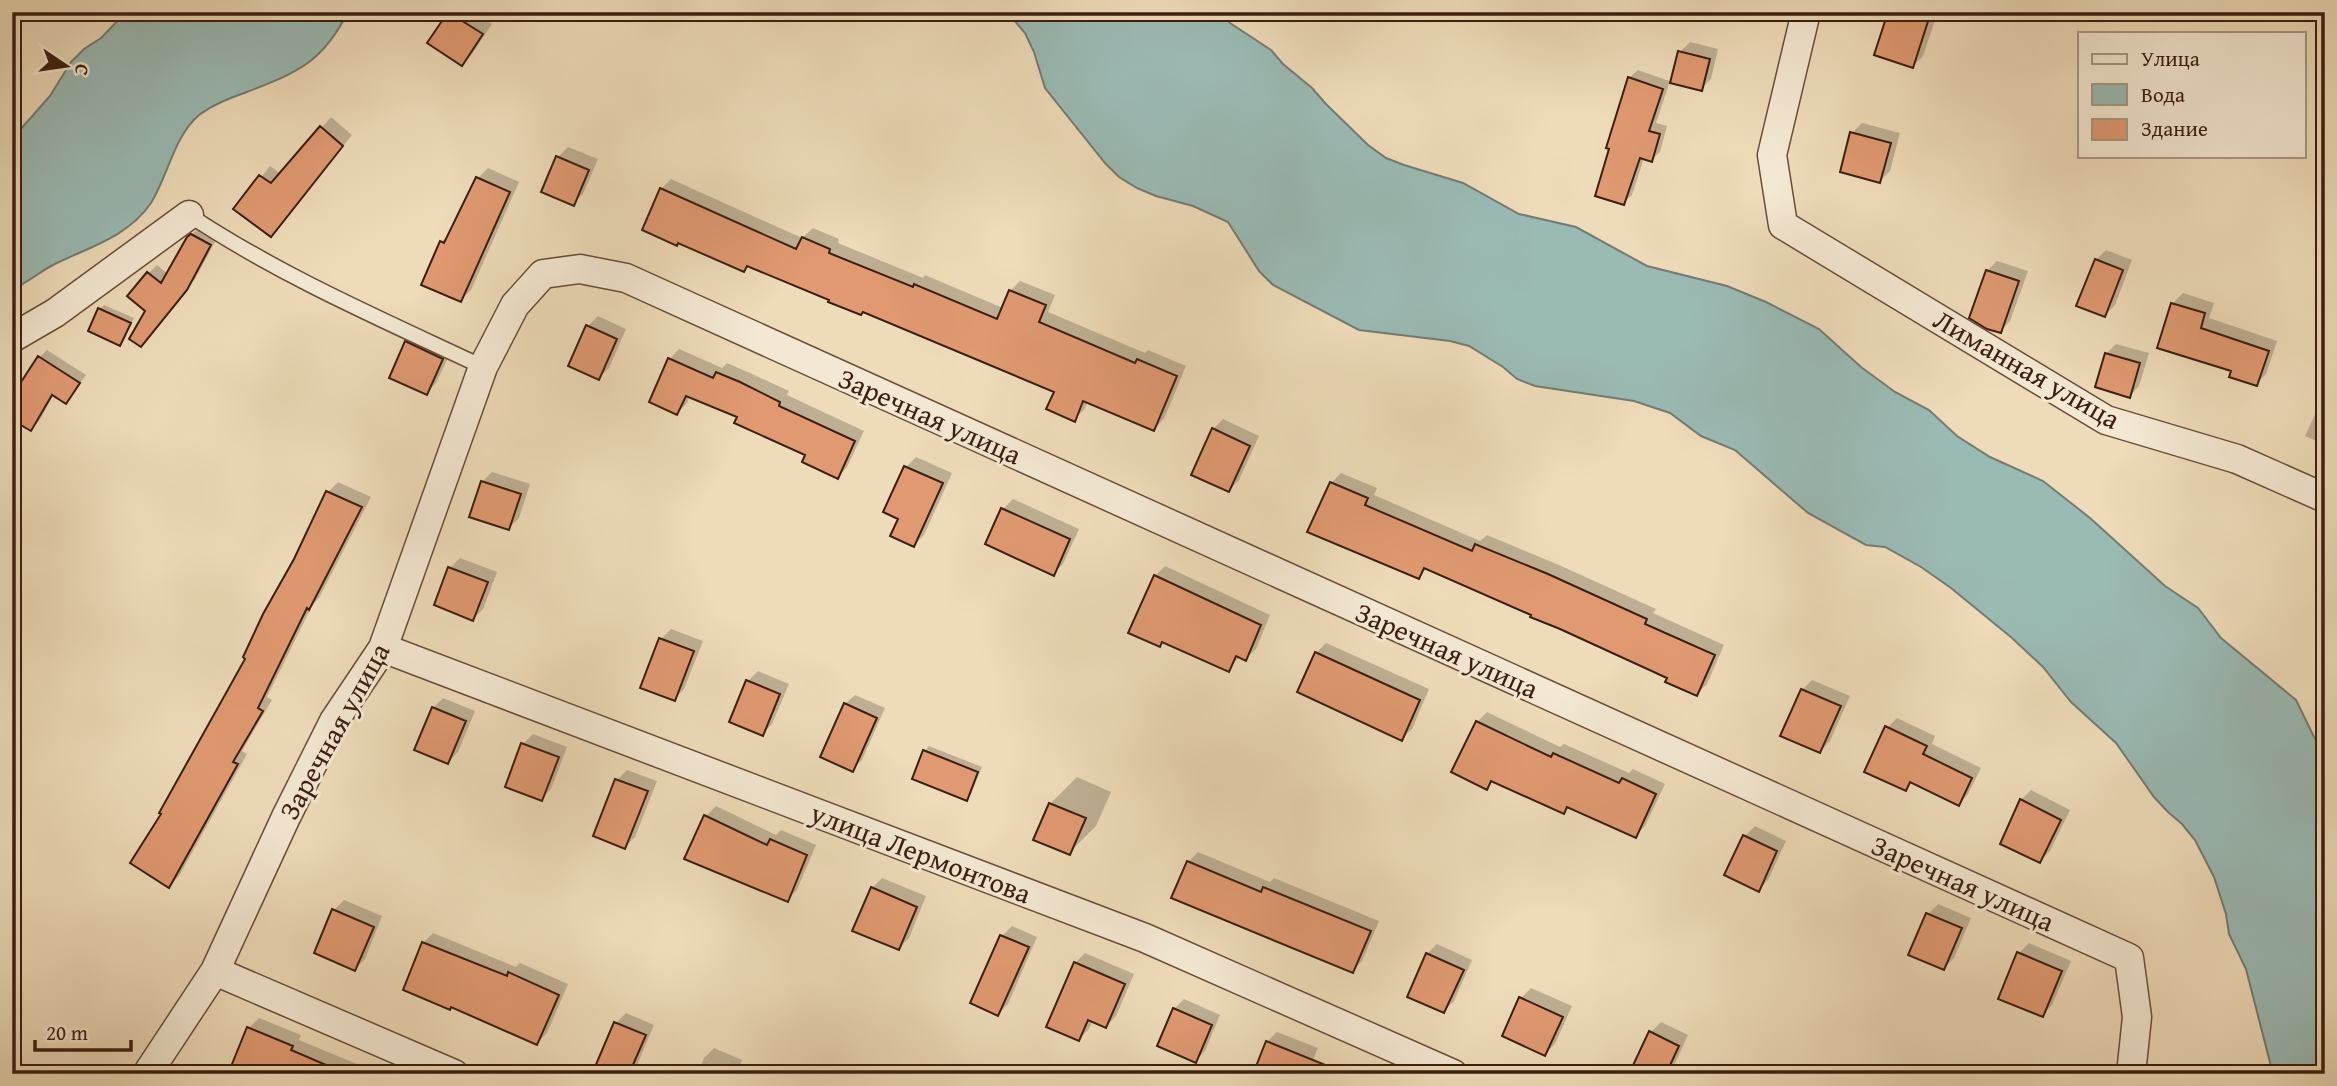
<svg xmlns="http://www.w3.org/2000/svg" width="2337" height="1086" font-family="'Gentium Book Plus',serif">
  <rect width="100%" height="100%" fill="#eedbb9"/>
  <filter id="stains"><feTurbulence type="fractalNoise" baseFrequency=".00286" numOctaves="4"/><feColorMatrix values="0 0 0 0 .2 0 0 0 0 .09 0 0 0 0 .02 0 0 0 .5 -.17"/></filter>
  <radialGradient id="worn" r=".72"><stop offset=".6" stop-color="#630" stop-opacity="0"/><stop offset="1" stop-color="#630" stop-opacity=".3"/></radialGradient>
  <!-- water -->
  <path fill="#9abab4" stroke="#747c72" stroke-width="2" d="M126,12H348C322,63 298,72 247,92C230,98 214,104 199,115C174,136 168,176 151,203C127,238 88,247 53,265C39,272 28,283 12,289V139L50,96L71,62L84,49L101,38Z
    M1007,12H1221L1230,23L1271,50L1283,64L1312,88L1326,104L1368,145L1386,158L1404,165L1463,183L1519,214L1576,227L1647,266L1727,286L1766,302L1819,329L1861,367L1895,392L1929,410L1957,436L1990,457L2043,481L2090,518L2165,586L2198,608L2221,638L2296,700L2313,735L2325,755V1074H2273L2246,969L2229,934L2226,914L2214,877L2195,840L2182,824L2168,812L2154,797L2116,743L2071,702L2043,667L2012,638L1951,588L1921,567L1885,547L1866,545L1808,513L1735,450L1701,436L1670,413L1634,401L1535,386L1517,379L1503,367L1469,346L1450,341L1359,330L1273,285L1259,271L1228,222L1193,206L1156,196L1137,188L1119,177L1105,163L1045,88L1034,52L1025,33Z"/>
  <!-- shadow -->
  <path fill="#0003" d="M450,12H475L492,24L472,54L462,64L430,42Z
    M1671,12H1709L1701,20Z
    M1888,12H1938L1923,56L1913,66Z
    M1690,42L1718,49L1711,79L1701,89L1670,81L1656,123L1667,126L1660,152L1651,160L1644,158L1632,195L1623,203L1629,78L1638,70L1672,82L1680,52Z
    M331,117L352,135L271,235L236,209L270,166L281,174Z
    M1862,123L1900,133L1890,171L1880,181L1852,133Z
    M568,147L598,159L583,194L573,204L543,191L558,157Z
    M488,168L519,182L471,290L461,300L441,242L452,232L478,178Z
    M671,179L802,238L813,228L839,239L838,243L923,278L925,275L1003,308L1010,291L1020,281L1055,295L1048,312L1145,353L1148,350L1186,366L1164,419L1154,429L1088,401L1084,410L1074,419L1056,391L749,265L744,270L661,189Z
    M200,227L218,236L195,279L149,336V273L157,265L168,274L188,238Z
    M2106,250L2132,260L2115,305L2105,315L2096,260Z
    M1997,261L2028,271L2010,321L2000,331L1987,271Z
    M2183,293L2214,303L2209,318L2277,341L2266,374L2256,384L2233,370L2159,347L2173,303Z
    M104,305L134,318L124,340L120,344L100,309Z
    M598,316L626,329L609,368L599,378L588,326Z
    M416,332L452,349L436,383L426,393L406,342Z
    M2116,344L2149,353L2139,386L2130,396L2106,354Z
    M679,349L722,368L727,363L750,373L789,391L787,395L864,431L847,467L838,477L808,454L739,417L690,396L687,403L677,413L670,359Z
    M47,350L86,375L66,402L54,394L39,421L31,429L40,357Z
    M2325,393V445L2305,436Z
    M1223,419L1259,436L1239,480L1229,490L1213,429Z
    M916,457L952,473L924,535L914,545L901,518L886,511L906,467Z
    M492,472L530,484L519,518L509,528L482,482Z
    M1341,473L1377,488L1374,495L1480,541L1487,535L1559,565L1656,609L1653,613L1724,645L1707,684L1697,694L1669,678L1427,568L1419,577L1331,483Z
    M338,482L371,497L319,598L313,604L267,697L272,700L242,751L247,754L179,876L169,886L163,813L248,658L328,492Z
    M1013,499L1079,529L1063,564L1053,574L987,543L1003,509Z
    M460,558L497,572L483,609L473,619L450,568Z
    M1165,566L1270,615L1256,649L1246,658L1240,656L1228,670L1155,576Z
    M671,629L703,641L684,689L674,699L642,687L661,639Z
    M1326,643L1429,689L1412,729L1402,738L1316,653Z
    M758,671L789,684L772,724L762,734L748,681Z
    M1812,680L1850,696L1830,741L1820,751L1802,690Z
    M855,695L885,708L862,760L852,770L845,704Z
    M443,698L475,711L458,752L448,762L433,708Z
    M1487,712L1560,747L1564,744L1629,773L1633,769L1665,784L1645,826L1635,836L1570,806L1564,812L1494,781L1487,788L1477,722Z
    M1897,718L1935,736L1932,744L1981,768L1968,794L1958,804L1913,781L1906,789L1887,728Z
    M533,734L567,747L551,789L541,799L523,744Z
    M929,746L982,767L971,794L966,799L925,751Z
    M627,770L657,781L635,837L625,847L595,835L617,780Z
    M1077,777L1111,792L1096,826L1069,853L1036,839L1050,804Z
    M2031,790L2070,810L2050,851L2040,861L2002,843L2021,800Z
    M716,806L776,835L781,830L816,845L797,890L787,900L706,816Z
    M1755,826L1786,841L1768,880L1759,890L1726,874L1745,836Z
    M1198,852L1270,882L1274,878L1379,921L1362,961L1352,971L1188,862Z
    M882,878L926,896L909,938L899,948L872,888Z
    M344,900L382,916L365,959L355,969L334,910Z
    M1938,904L1971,918L1954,958L1944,968L1911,954L1928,914Z
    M1012,926L1037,937L1008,1004L998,1014L972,1002L1002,936Z
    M433,933L516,967L520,963L568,984L547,1033L537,1043L423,943Z
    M2029,943L2071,961L2052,1005L2042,1015L2019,953Z
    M1437,944L1472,960L1454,1001L1444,1011L1427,954Z
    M1085,953L1134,974L1116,1016L1106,1026L1093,1020L1089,1029L1079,1039L1075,963Z
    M1531,988L1572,1006L1555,1044L1545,1054L1521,998Z
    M1184,999L1220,1015L1205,1051L1195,1061L1174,1009Z
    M626,1013L654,1025L635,1070L632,1074H610L596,1068L616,1023Z
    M259,1018L301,1035L299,1040L381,1074H230L249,1028Z
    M1661,1022L1688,1035L1670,1074H1631L1651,1032Z
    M1277,1032L1318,1048L1307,1074H1255L1267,1042Z
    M714,1048L742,1060L737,1074H698L704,1058Z"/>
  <!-- building -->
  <path fill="#e09971" stroke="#3b1e10" stroke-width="2" d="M448,12L483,34L462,66L427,43Z
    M1888,12H1931L1913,68L1874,55Z
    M1678,51L1710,59L1702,91L1670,83Z
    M1628,77L1663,89L1649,131L1660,134L1652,162L1640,158L1624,205L1595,196L1609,149L1606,148Z
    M320,126L343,146L271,237L233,209L259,175L271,183Z
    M1850,132L1891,143L1880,183L1840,172Z
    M556,156L589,170L574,206L541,192Z
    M476,177L510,192L461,302L421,285L440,241L444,243Z
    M660,188L796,249L802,237L830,249L829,253L913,287L914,284L997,319L1009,290L1046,305L1039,322L1135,363L1137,359L1177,376L1154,431L1083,401L1075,422L1046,409L1054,392L863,312L861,315L828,302L829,300L747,266L744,272L678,243L677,246L642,230Z
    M191,234L211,245L187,290L141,347L129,339L145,311L127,296L147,272L161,283L187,237Z
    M2095,259L2123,270L2105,317L2076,306Z
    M1986,270L2019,281L2001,333L1987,329L1969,318Z
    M2171,303L2205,313L2201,328L2269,351L2257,386L2229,377L2231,371L2157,348Z
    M98,308L131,323L120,346L88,331Z
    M586,325L617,339L599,380L568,366Z
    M405,341L443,359L427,395L389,378Z
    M2105,353L2140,363L2130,398L2095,387Z
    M38,356L80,383L66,404L52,395L31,431L12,420V396Z
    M668,358L713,378L716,372L740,382L780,402L779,406L855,441L838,479L802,462L805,455L734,423L737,417L686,396L677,415L649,402Z
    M1212,428L1250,446L1229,492L1191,475Z
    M904,466L943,483L914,547L890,536L898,519L883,512Z
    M481,481L521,494L509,530L469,517Z
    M1330,482L1368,498L1365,505L1472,551L1475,544L1548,574L1647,619L1645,624L1715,655L1697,696L1665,682L1667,678L1560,629L1530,617L1531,615L1424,568L1419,579L1307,532Z
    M326,491L362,507L309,610L307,608L258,708L263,711L233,762L238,764L169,888L130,863L161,814L159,813L245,659L243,657L263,614L294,559Z
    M1001,508L1070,539L1054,576L985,544Z
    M448,567L488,582L473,621L434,605Z
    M1154,575L1261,625L1246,661L1236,656L1229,672L1162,642L1160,647L1128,633Z
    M659,638L694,651L675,701L640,688Z
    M1315,652L1420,700L1402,741L1297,692Z
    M746,680L780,694L763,736L729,722Z
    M1801,689L1841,706L1820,753L1780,736Z
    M844,703L877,718L853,772L820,757Z
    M432,707L466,721L448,764L414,750Z
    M1476,721L1551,757L1553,753L1619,783L1622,778L1656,794L1636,838L1567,807L1564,814L1491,781L1487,790L1451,772Z
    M1885,726L1927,746L1923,754L1972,778L1959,806L1910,782L1906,791L1864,772Z
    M521,743L559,757L542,801L505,787Z
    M923,750L978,772L967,801L912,779Z
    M615,779L648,791L625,849L593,836Z
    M2020,799L2061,820L2040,863L2000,844Z
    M1049,803L1086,818L1070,855L1033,840Z
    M704,815L767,845L770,839L807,855L788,902L684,859Z
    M1743,835L1777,851L1759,892L1724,875Z
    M1187,861L1261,892L1263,887L1371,931L1353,973L1171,898Z
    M871,887L917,907L899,950L852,931Z
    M332,909L374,927L355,971L314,953Z
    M1926,913L1962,928L1944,970L1908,955Z
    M1000,935L1029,947L998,1016L970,1003Z
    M422,942L507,976L508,972L559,995L537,1045L451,1007L450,1010L403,990Z
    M2017,952L2062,971L2043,1017L1998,999Z
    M1426,953L1464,970L1444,1013L1407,997Z
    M1074,962L1125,984L1106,1028L1088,1020L1079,1041L1046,1027Z
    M1519,997L1563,1017L1545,1056L1502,1036Z
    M1173,1008L1212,1025L1196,1063L1157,1046Z
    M614,1022L646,1035L629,1074H592Z
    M247,1027L293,1046L291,1050L347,1074H228Z
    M1649,1031L1679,1046L1666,1074H1629Z
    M1266,1041L1345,1073V1074H1253Z"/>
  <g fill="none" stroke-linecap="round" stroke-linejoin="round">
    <!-- lane casing -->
    <g stroke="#684d3a" stroke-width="17">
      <path id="lane" d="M189,215C281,276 383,320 483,367"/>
    </g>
    <!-- street casing -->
    <g stroke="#684d3a" stroke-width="31">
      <path id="street" d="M1806,12L1772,155L1783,225L2106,420L2237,459L2325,498
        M12,338L55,313L189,215
        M383,648L1145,938L1453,1074
        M215,971L454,1074
        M147,1074L215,971L286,817L334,721L383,648L483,367L515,305L543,274L580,269L626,278L2129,958L2137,1017L2131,1074"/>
    </g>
    <!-- lane -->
    <use href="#lane" stroke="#f4e8d2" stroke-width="14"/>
    <!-- street -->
    <use href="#street" stroke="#f4e8d2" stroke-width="28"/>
  </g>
  <g text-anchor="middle" stroke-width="6" stroke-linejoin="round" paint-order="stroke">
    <!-- street labels -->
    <g font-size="28" fill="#3b1e10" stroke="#f4e8d2">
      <text transform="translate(2027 369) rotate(30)" y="10">Лиманная улица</text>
      <text transform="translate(930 416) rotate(24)" y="10">Заречная улица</text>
      <text transform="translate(1447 650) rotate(24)" y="10">Заречная улица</text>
      <text transform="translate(334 731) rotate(-61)" y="10">Заречная улица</text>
      <text transform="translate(921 853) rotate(21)" y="10">улица Лермонтова</text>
      <text transform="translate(1963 883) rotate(24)" y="10">Заречная улица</text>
    </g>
  </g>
  <!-- margin -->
  <rect width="2337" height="1086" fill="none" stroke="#eedbb9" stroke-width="42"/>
  <rect x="14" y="14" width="2309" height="1058" fill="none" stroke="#3b1e10" stroke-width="3.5"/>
  <rect x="21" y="21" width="2295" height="1044" fill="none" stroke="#3b1e10" stroke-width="2"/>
  <!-- legend -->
  <rect x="2078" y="32" width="228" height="126" fill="#f4e8d2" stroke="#aa9784" stroke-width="2"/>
  <rect x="2092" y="54" width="35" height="10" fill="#f4e8d2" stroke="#aa9784" stroke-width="2"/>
  <text x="2141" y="66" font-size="21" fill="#3b1e10">Улица</text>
  <rect x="2092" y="84" width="35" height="21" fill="#9abab4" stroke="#aa9784" stroke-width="2"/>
  <text x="2141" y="102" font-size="21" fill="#3b1e10">Вода</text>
  <rect x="2092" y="119" width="35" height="21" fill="#e09971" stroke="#aa9784" stroke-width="2"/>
  <text x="2141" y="136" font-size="21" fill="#3b1e10">Здание</text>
  <!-- north arrow -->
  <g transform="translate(66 66) rotate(103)" stroke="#f4e8d2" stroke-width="5" paint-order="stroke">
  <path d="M0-5L12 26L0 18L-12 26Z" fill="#3b1e10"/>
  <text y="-10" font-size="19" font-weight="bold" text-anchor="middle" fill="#3b1e10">С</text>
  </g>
  <!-- scale -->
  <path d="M35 1040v10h96v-10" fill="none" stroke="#3b1e10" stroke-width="3.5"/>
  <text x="46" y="1040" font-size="21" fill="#3b1e10" stroke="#f4e8d2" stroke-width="5" paint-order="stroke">20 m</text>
  <rect width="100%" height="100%" filter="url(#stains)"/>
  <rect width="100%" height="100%" fill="url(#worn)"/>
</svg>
